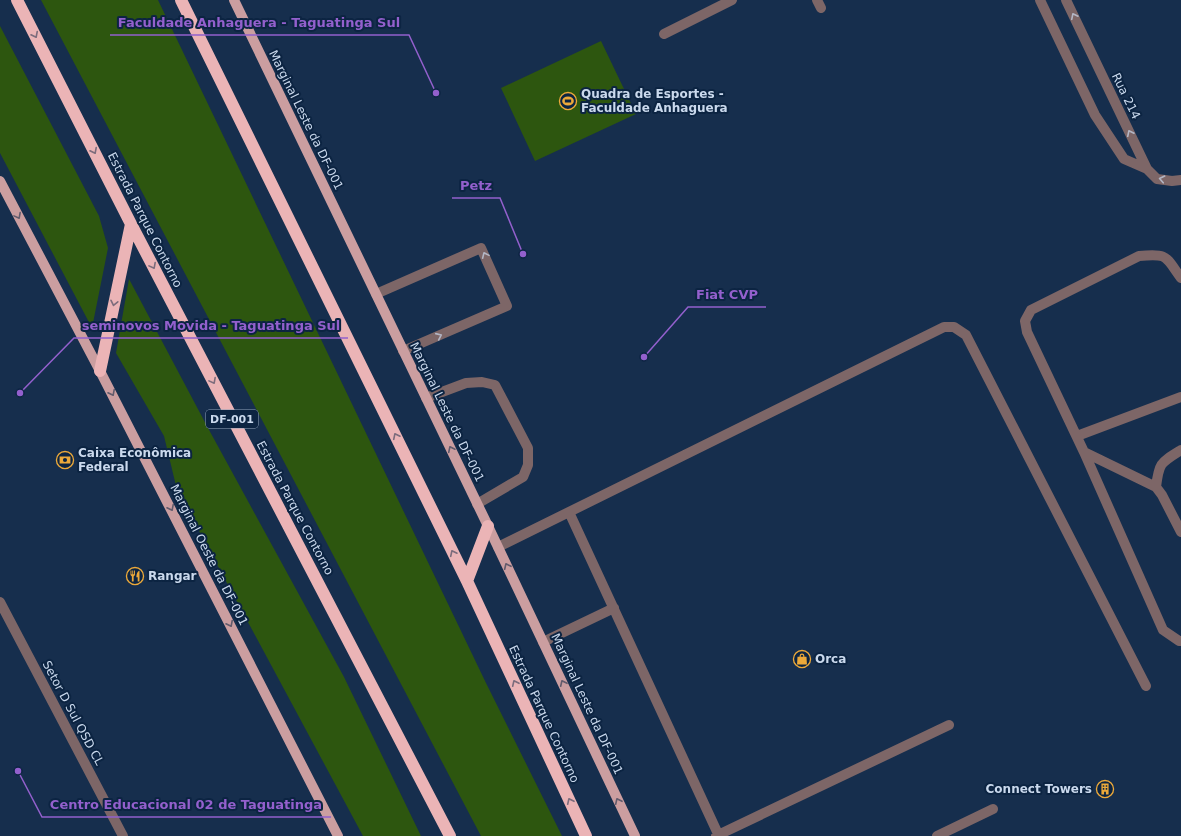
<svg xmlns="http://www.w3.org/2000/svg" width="1181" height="836" font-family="'DejaVu Sans',sans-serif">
  <rect width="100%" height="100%" fill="#162e4d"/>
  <!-- green -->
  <path fill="#2d560f" d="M41,0H158L486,683L562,836H481Z
    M0,26L99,216L108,248L92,328L0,153Z
    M601,41L636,114L535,161L501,88Z
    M129,279L208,428L344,677L421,836H363L177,490L164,436L116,353Z"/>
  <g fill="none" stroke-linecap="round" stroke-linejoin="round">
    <!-- minor -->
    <path stroke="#7d6667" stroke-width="10" d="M817,0L821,8
      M1040,0L1095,115L1124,159L1147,169
      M1066,0L1147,169L1157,179L1172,181L1181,180
      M664,34L732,0
      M1181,278C1165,256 1168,253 1139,256L1031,310L1025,321L1027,332L1084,452L1156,487L1162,495L1181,532
      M376,294L481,248L507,306L403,351
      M426,398L466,383L482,382L495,385L528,448V465L523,477L477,504
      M1077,436L1181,397
      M1084,452L1163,630L1179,641H1181
      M1156,487C1159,463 1160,463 1181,450
      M569,512L719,836
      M498,547L944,327H954L966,335L1146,686
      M0,602L123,836
      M543,642L614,608
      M716,836L949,725
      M937,836L993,809"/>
    <!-- major -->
    <path stroke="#cb9ea0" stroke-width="10" d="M234,0L488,526L635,836
      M0,181L100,371L338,836"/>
    <!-- highway -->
    <path stroke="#ebb4b6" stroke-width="12" d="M17,0L131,224L450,836
      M181,0L467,581L586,836
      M100,371L131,224
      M467,581L488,526"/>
  </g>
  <!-- one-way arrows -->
  <defs><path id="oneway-chevron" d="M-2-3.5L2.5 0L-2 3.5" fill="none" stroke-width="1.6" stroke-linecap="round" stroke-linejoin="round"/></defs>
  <g stroke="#b3b6c5">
    <use href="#oneway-chevron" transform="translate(1074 16) rotate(-116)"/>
    <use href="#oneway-chevron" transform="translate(1130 133) rotate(-116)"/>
    <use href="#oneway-chevron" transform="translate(1162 179) rotate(-168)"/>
    <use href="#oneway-chevron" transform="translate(485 255) rotate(-114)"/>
    <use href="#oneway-chevron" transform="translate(439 336) rotate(-24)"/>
  </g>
  <g stroke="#7c6c7c">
    <use href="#oneway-chevron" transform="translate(35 35) rotate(63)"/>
    <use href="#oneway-chevron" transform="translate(94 151) rotate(63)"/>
    <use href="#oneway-chevron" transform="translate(153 266) rotate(62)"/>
    <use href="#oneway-chevron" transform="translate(114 303) rotate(102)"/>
    <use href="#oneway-chevron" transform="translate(213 381) rotate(62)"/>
    <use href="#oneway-chevron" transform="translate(396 436) rotate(-116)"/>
    <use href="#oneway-chevron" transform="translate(453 553) rotate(-116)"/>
    <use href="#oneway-chevron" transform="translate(515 683) rotate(-115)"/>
    <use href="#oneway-chevron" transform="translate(570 801) rotate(-115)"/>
  </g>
  <g stroke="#625b6c">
    <use href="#oneway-chevron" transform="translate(18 216) rotate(62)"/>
    <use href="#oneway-chevron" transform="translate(112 393) rotate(63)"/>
    <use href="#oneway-chevron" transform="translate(451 449) rotate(-116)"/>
    <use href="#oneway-chevron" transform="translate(171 508) rotate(63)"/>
    <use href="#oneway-chevron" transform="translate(507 566) rotate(-115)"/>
    <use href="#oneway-chevron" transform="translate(230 624) rotate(63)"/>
    <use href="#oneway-chevron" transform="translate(563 683) rotate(-115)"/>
    <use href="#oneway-chevron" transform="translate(618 801) rotate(-115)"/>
  </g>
  <!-- icons -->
  <defs>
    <g id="stadium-ring" transform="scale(0.9)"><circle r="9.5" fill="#0c2442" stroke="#eca93a" stroke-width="1.5"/><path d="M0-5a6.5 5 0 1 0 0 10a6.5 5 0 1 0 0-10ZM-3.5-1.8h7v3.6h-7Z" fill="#eca93a"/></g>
    <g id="bank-ring" transform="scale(0.9)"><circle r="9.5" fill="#0c2442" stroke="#eca93a" stroke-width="1.5"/><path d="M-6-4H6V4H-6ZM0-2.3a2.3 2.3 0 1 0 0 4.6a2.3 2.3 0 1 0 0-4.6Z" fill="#eca93a"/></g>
    <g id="restaurant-ring" transform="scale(0.9)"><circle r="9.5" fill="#0c2442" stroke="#eca93a" stroke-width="1.5"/><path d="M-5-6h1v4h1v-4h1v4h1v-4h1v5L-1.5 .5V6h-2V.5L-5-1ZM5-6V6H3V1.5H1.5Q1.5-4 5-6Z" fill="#eca93a"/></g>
    <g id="shop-ring" transform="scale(0.9)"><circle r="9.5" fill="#0c2442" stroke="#eca93a" stroke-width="1.5"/><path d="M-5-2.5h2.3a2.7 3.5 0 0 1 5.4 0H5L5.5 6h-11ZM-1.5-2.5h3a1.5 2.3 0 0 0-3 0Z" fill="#eca93a"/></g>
    <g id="building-ring" transform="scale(0.9)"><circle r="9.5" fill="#0c2442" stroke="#eca93a" stroke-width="1.5"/><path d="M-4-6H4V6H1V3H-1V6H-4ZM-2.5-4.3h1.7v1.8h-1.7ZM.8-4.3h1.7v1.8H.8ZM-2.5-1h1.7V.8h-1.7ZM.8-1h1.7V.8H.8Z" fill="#eca93a"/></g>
  </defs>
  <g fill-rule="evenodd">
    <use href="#stadium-ring" x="568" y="101"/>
    <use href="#bank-ring" x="65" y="460"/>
    <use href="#restaurant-ring" x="135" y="576"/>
    <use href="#shop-ring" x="802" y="659"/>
    <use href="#building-ring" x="1105" y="789"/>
  </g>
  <g text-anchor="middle" stroke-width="4" stroke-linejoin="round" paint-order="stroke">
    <!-- shield labels -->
    <rect fill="#0c2442" stroke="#91a3ba" stroke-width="1" x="206" y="410" width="52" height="18" rx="3"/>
    <g font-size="11" font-weight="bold" fill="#cad9ed">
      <text x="232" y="423">DF-001</text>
    </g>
    <!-- poi labels -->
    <g font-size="12" font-weight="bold" fill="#cad9ed" stroke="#0c2442" text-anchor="start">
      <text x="581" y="98">Quadra de Esportes -<tspan x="581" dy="14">Faculdade Anhaguera</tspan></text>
      <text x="78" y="457">Caixa Econômica<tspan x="78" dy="14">Federal</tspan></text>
      <text x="148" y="580">Rangar</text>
      <text x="815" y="663">Orca</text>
      <text x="1092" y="793" text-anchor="end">Connect Towers</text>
    </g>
    <!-- street labels -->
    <g font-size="12" fill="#cad9ed" stroke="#0c2442">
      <text transform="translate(1126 96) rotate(64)" y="4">Rua 214</text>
      <text transform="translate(306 120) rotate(64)" y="4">Marginal Leste da DF-001</text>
      <text transform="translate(145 220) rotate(63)" y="4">Estrada Parque Contorno</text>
      <text transform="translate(447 412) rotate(64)" y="4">Marginal Leste da DF-001</text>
      <text transform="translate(295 508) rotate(62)" y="4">Estrada Parque Contorno</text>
      <text transform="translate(209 555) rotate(63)" y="4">Marginal Oeste da DF-001</text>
      <text transform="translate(587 704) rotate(65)" y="4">Marginal Leste da DF-001</text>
      <text transform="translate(73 713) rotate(62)" y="4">Setor D Sul QSD CL</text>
      <text transform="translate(544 714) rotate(65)" y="4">Estrada Parque Contorno</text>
    </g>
  </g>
  <!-- callouts -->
  <path fill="none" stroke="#9360cd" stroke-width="1.5" d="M436 93L409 35H110M523 254L500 198H452M644 357L688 307H766M20 393L74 338H348M18 771L42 817H331"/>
  <g fill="#9360cd" stroke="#0c2442" stroke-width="1.5">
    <circle cx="436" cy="93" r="4"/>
    <circle cx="523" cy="254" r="4"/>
    <circle cx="644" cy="357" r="4"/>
    <circle cx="20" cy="393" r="4"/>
    <circle cx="18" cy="771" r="4"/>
  </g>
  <g font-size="13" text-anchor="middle" font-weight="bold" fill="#9360cd" stroke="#0c2442" stroke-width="4" stroke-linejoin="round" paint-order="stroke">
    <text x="259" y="27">Faculdade Anhaguera - Taguatinga Sul</text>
    <text x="476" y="190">Petz</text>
    <text x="727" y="299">Fiat CVP</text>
    <text x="211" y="330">seminovos Movida - Taguatinga Sul</text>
    <text x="186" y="809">Centro Educacional 02 de Taguatinga</text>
  </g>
</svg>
